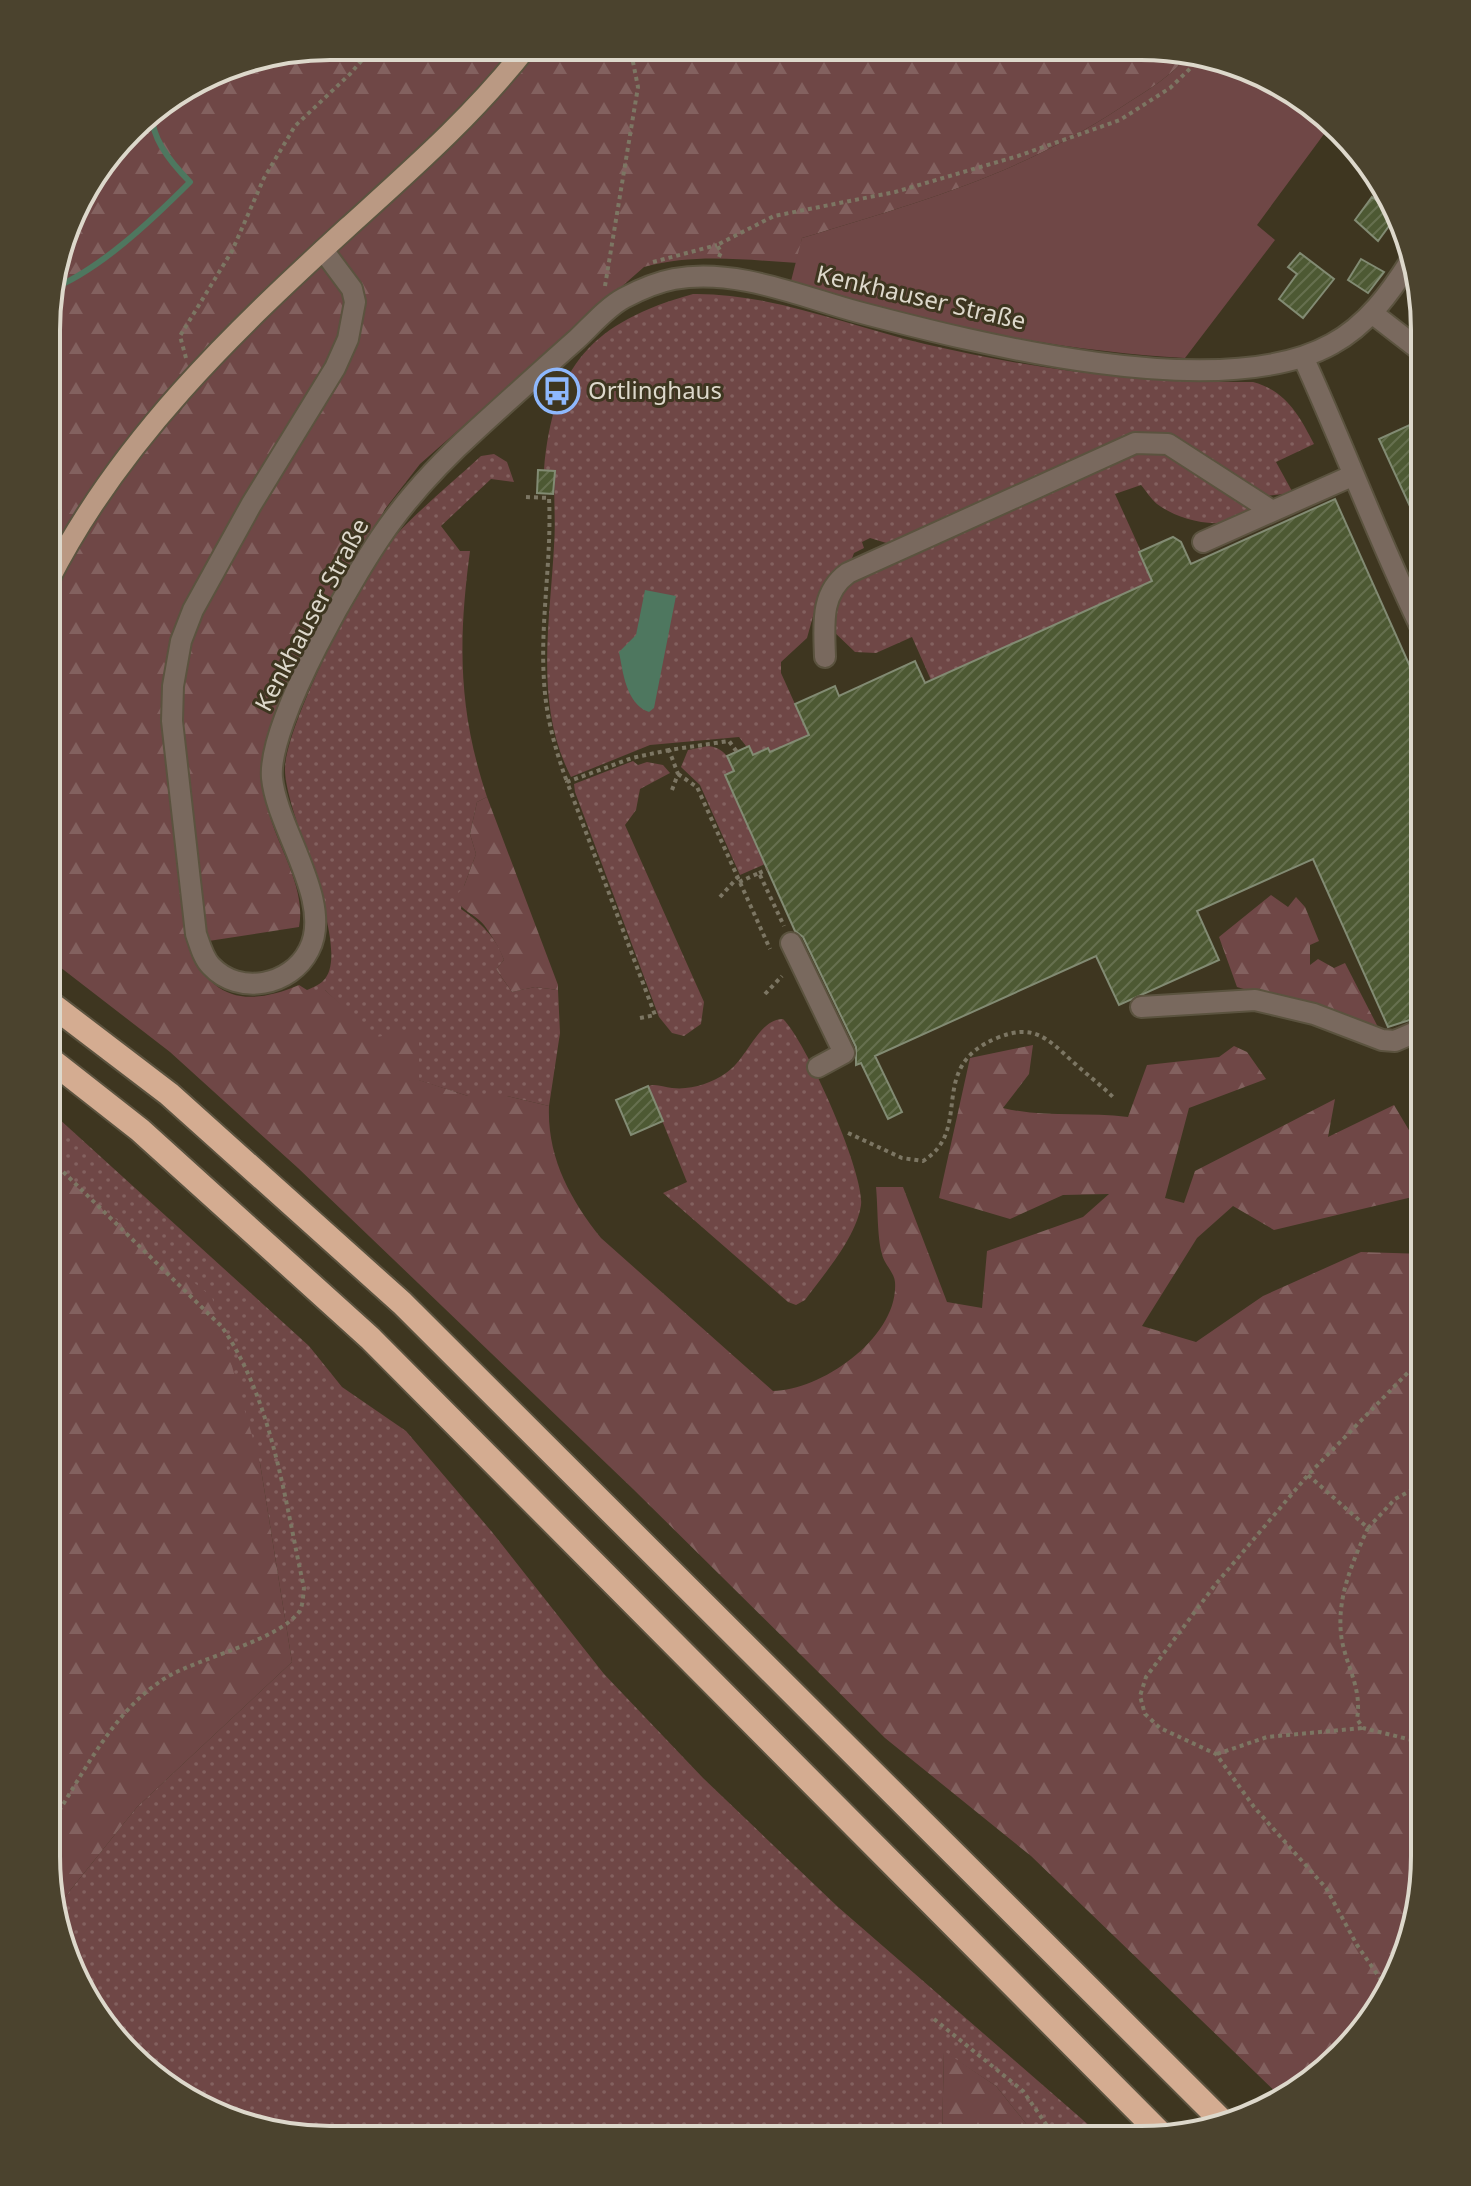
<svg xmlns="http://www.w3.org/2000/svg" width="1471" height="2186" font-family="'Noto Sans',sans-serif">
  <defs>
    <pattern id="grass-dots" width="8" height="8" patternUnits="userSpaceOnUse" patternTransform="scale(2)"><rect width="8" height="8" fill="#6f4746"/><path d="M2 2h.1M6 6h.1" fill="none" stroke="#83615f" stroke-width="1.8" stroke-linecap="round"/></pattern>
    <pattern id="forest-firs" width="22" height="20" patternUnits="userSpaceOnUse" patternTransform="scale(2)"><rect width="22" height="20" fill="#6f4746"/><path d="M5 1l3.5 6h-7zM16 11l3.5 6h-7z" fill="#83615f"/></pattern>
    <pattern id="building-hatch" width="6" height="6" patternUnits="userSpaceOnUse" patternTransform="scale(2)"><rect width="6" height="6" fill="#4d5933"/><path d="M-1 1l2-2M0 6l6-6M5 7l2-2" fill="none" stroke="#66704f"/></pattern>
  </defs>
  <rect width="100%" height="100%" fill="#3e3620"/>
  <!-- grass -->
  <path fill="url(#grass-dots)" d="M693,294C771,293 849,326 925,344C1037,370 1137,383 1253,382C1286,391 1299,415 1314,444L1276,462L1293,493L1266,496L1155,436L893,545L870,538L862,542L864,548L854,553L851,561L829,578L820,591L807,638L781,662V673L809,735L770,753L768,748L753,755L739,737L650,745L571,777C534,705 550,623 554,546C556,521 553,496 555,471L544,470C553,366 592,322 693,294Z
    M1137,449L1172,453L1249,508C1232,535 1179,521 1157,504C1151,499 1146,491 1141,485L1115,494L1154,580L931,680L912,637L876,653L855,652L832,630L835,592L844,583Z
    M494,454L507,462L514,482L491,479L441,526L460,551H470C458,641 458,710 487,797L477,802L470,834L476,854L464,886L461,909C480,922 497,938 504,960L496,969L512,992L535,987L558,990L560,1033L549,1106L507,1096H468L418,1080L325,990H307C312,988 319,985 323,981C355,950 285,815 285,770C284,727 366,567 396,535C422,507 453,482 481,456Z
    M708,746C724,748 728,756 734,771L726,775L765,864L740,875L700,785L681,767L688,750Z
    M633,761L638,765L647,762L663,765L670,773L640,789L636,810L625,825L704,1002L701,1024L684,1036L672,1033L659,1017L575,792L574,784Z
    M783,1019C806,1041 865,1174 861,1205C856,1238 824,1274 805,1300L796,1305L788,1302L663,1193L687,1182L648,1086C656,1083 663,1087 672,1088C691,1090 710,1084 726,1073C747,1060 758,1019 783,1019Z
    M47,1108L309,1346L342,1387L406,1431L492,1532L604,1674L703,1778L838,1907L1106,2140H1039L996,2086L944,2052L942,2139L294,2138L158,2082L68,1965L56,1908L137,1807L292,1662L260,1463L47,1163Z"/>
  <!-- forest -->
  <path fill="url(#forest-firs)" d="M330,46L1178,48L1190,53C1171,77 1148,90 1123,106C1019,175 920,202 802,238L798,263C746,260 695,253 644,267L420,464L385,509L266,739C263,760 262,780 266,801C274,843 307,885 299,927L189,944C210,1001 247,1007 299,985L307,990H325L377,1037L419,1029V1080L468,1096H507L549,1106C547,1157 570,1199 601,1238L773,1391C821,1391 899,1337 895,1282C894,1272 884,1264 882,1254C877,1237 878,1207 876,1187H903L947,1302L982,1308L987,1251L1083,1217L1109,1194L1063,1195L1010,1219L939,1198L970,1058L1033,1045L1029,1074L1003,1108C1045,1118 1085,1112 1128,1117L1147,1065L1219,1057L1234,1046L1247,1052L1266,1079L1189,1108L1165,1198L1184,1203L1195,1171L1335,1099L1328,1137L1394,1105L1425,1157V1194L1274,1230L1233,1206L1197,1238L1142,1326L1196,1342L1263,1296L1361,1252L1425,1254L1424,1875L1377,2014L1314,2081L1283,2099L1031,1856L885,1738L633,1489L298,1168L170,1052L47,957L48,293L84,189L143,116L238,61Z
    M487,797L558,985V990L535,987L512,992L496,969L504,960C500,949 491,934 484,925C474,913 462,912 455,897L464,886L476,854L470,834L477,802Z
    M1271,895L1288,907L1296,897L1305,907L1319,941L1310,945V965L1318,959L1334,968L1345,963L1379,1029L1237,987L1219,937Z
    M47,1163L212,1297L260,1463L292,1662L137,1807L56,1908L46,1856Z
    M944,2051L996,2086L1039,2140L942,2139Z"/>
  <!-- garden -->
  <path fill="#6f4746" d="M1190,53L1313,104L1330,126L1257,225L1275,240L1185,358C1064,351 905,323 791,281L802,238C920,202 1019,175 1123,106C1148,90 1171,77 1190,53Z"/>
  <!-- water -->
  <path fill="#4e775f" d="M645,590L676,596L654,708L649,712C626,704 623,672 619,652L636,635Z"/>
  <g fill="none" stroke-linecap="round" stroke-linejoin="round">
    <!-- stream -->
    <path stroke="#4e775f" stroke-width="6" d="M49,290C99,271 153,219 190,182C173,165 148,136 153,110"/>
  </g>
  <!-- building -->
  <path fill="url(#building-hatch)" stroke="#828b73" stroke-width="2" d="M1372,197L1397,215L1378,241L1355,220Z
    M1300,253L1334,279L1303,318L1279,299L1297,274L1288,267Z
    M1361,259L1384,272L1368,293L1348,280Z
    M1425,418V539L1379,439Z
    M538,470L555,471L553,494L537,493Z
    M1335,499L1425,700V1015L1388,1027L1313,859L1197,911L1219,960L1119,1005L1096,956L875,1056L902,1112L888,1119L861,1063L856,1065V1047L803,937L795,931L725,775L734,771L727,756L749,746L753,755L768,748L770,752L809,735L795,704L835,686L839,696L915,661L925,683L1152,581L1139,552L1173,537L1181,542L1191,564Z
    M648,1086L663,1121L631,1135L616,1100Z"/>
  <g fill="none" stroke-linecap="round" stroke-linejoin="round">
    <!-- minor casing -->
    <g stroke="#5b533f" stroke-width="24">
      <path id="minor" d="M323,250L352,289L355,302L348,339L335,368L251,505L193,610L181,641L173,686L172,721L196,934C200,945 203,958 211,966C239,996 291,986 309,950C334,902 277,829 272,778C267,723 357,568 392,521C417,487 446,457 477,429C510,399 543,369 577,339C591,326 607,307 624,298C639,290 658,282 674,279C736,268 799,296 858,312C976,343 1221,406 1332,344C1367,325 1390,293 1411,260
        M1372,313L1425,354
        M1303,357C1345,449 1380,544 1425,636
        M1203,542L1354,475
        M825,657C824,625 820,593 848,573L1135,443L1168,444L1272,511
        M791,943L844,1053L818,1067
        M1141,1007L1255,1000L1314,1014L1382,1040L1395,1041L1425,1028"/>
    </g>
    <!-- major casing -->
    <g stroke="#5b533f" stroke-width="24">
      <path id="major" d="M48,582C119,441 233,332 348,227C411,170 475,114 527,47"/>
    </g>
    <!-- highway casing -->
    <g stroke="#5b533f" stroke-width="28">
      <path id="highway" d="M47,1001L169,1094L402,1303L1224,2123
        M47,1057L140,1130L370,1338L1163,2136"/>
    </g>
    <!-- path -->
    <path stroke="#7c7663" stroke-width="4" stroke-dasharray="4 4" stroke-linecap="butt" d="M719,257L721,252L717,245L774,216L895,192L1018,156L1120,120L1170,88L1201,58
      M653,262L717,245
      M605,286L638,87L630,47
      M186,358L180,336L232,251L264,178L295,126L350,74L374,46
      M526,497L549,498C552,559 540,621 544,681C546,717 555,749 567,782
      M48,622L58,599
      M678,774L697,787L770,949
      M672,790L678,774L669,750L729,741L737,752
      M759,873L768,869
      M739,882L759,873L784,926
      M720,897L737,878
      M765,994L782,976
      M640,1018L655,1015L567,782L632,758L669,750
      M848,1133L902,1158L923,1161C975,1129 925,1067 997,1038C1033,1023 1047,1038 1072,1061C1086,1074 1101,1085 1114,1098
      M1308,1475L1368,1528C1352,1563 1335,1601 1342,1641C1348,1670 1362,1689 1357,1719L1363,1728L1424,1743
      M1368,1528L1395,1499L1425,1483
      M1217,1754L1267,1737L1363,1728
      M46,1831C82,1778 111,1711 167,1677C201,1657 277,1641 299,1612C303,1606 303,1596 304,1588C285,1502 273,1401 222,1327L47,1156
      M1386,1987L1357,1945L1326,1888L1254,1807L1216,1754L1160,1728L1145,1714L1140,1696L1146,1677L1215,1585L1308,1475L1425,1355
      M934,2019L1023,2091L1057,2140"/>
    <!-- minor -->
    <use href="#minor" stroke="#79695e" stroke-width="20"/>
    <!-- major -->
    <use href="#major" stroke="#ba9983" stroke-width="20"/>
    <!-- highway -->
    <use href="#highway" stroke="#d4ac91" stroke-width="24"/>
  </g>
  <!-- icons -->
  <defs>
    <g id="bus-ring" transform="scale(2.3)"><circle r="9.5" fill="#3e3620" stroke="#8eb8fd" stroke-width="1.5"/><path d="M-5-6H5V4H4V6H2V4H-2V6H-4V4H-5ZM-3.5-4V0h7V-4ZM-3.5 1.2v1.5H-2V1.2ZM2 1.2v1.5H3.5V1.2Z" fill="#8eb8fd"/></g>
  </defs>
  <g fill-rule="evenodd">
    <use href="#bus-ring" x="557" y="391"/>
  </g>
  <g text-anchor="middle" stroke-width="6" stroke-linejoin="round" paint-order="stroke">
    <!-- street labels -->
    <g font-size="24" fill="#ddd8cb" stroke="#3e3620">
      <text transform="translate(921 298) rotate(13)" y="8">Kenkhauser Straße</text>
      <text transform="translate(312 615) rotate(-62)" y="8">Kenkhauser Straße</text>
    </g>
    <!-- poi labels -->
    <g font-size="24" fill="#ddd8cb" stroke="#3e3620" text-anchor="start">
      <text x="588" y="399">Ortlinghaus</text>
    </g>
  </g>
  <!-- crop -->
  <path d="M0 0H1471V2186H0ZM330 60H1141A270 270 0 0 1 1411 330V1856A270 270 0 0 1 1141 2126H330A270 270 0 0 1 60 1856V330A270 270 0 0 1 330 60Z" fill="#4b432e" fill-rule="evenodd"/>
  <path fill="none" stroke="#ddd8cb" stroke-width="4" d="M330 60H1141A270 270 0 0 1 1411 330V1856A270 270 0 0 1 1141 2126H330A270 270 0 0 1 60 1856V330A270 270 0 0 1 330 60Z"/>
</svg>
